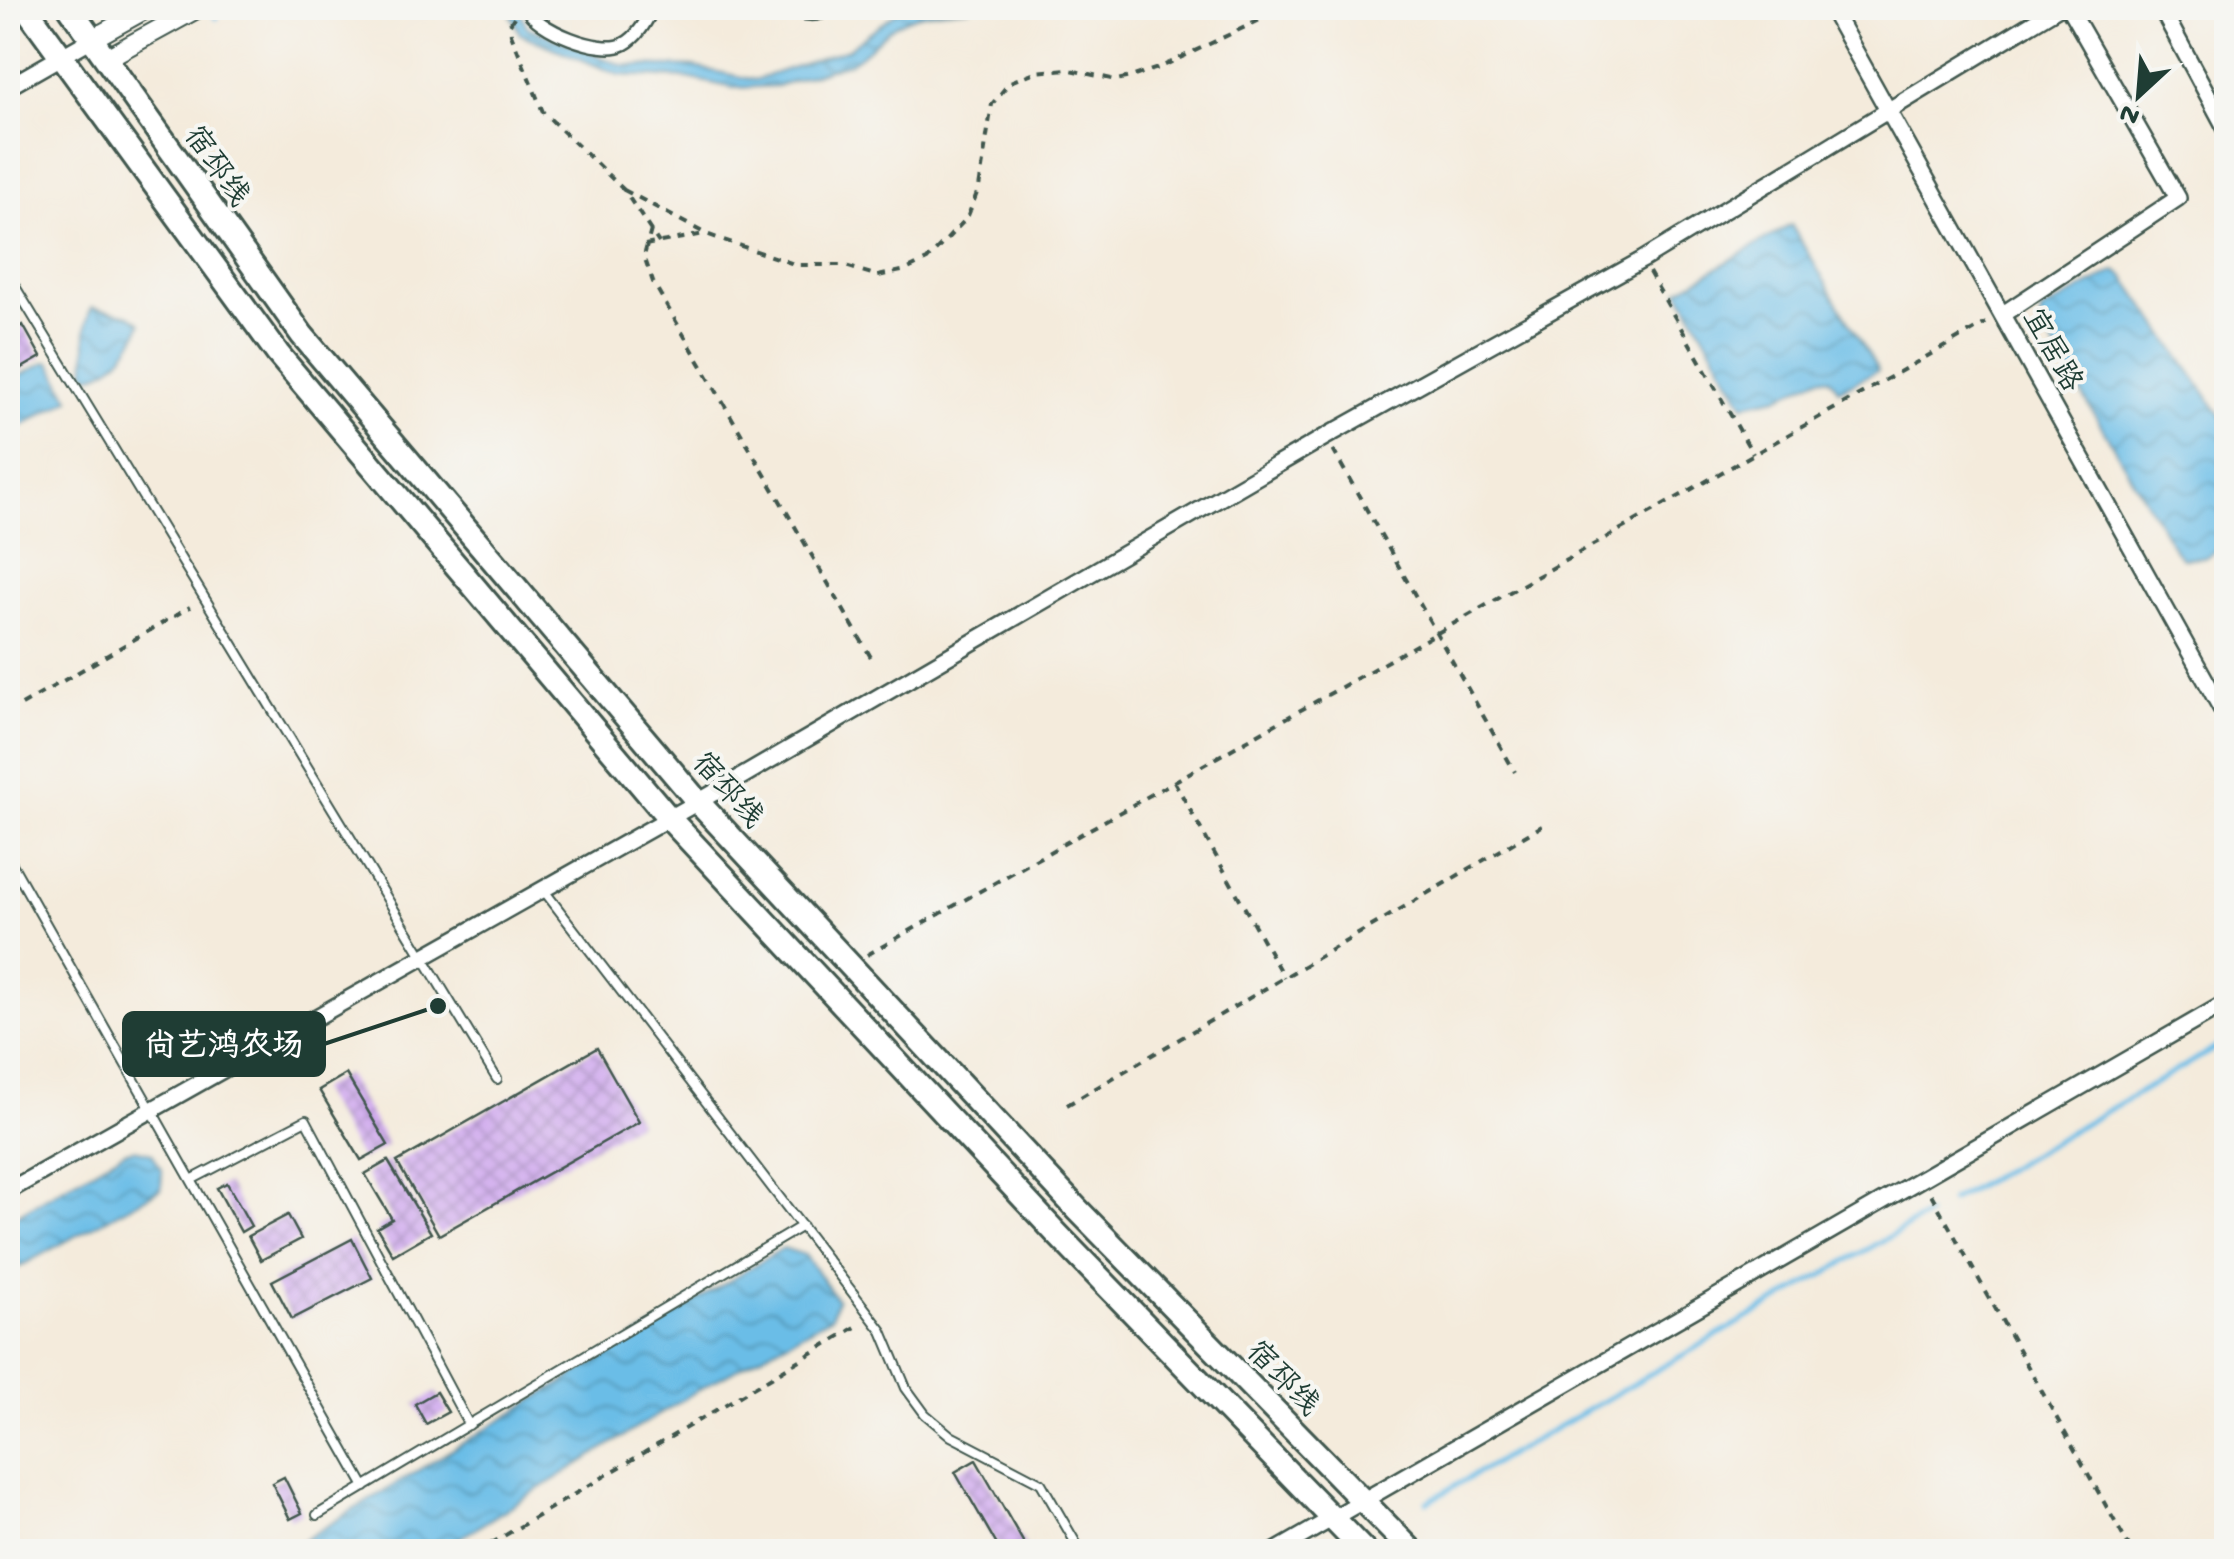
<svg xmlns="http://www.w3.org/2000/svg" width="2234" height="1559" font-family="'Gochi Hand','LXGW WenKai TC',sans-serif">
  <defs>
    <pattern id="water-waves" width="16" height="10" patternUnits="userSpaceOnUse" patternTransform="scale(2.5)"><rect width="16" height="10" fill="#6bbde7"/><path d="M0 5q4-4 8 0t8 0" fill="none" stroke="#579bbc"/></pattern>
    <pattern id="building-cross-hatch" width="8" height="8" patternUnits="userSpaceOnUse" patternTransform="scale(2.5)"><rect width="8" height="8" fill="#cfa7ee"/><path d="M0 0l8 8M0 8l8-8" fill="none" stroke="#a789c2"/></pattern>
  </defs>
  <rect width="100%" height="100%" fill="#f6f6f2"/>
  <filter id="ink" filterUnits="userSpaceOnUse"><feTurbulence type="fractalNoise" baseFrequency=".01" numOctaves="2"/><feDisplacementMap in="SourceGraphic" scale="20" xChannelSelector="R" yChannelSelector="G"/><feConvolveMatrix kernelMatrix="1 2 1 2 8 2 1 2 1" color-interpolation-filters="sRGB"/></filter>
  <filter id="wash" filterUnits="userSpaceOnUse"><feTurbulence type="fractalNoise" baseFrequency=".0048" numOctaves="4" result="noise"/><feDisplacementMap in="SourceGraphic" scale="40" xChannelSelector="R" yChannelSelector="G"/><feGaussianBlur stdDeviation="2.25" result="paint"/><feColorMatrix in="noise" values="0 0 0 0 0 0 0 0 0 0 0 0 0 0 0 0 0 1.4 0 .05"/><feComposite in="paint" operator="in"/></filter>
  <g filter="url(#wash)">
    <rect width="100%" height="100%" fill="#f4ebdc"/>
    <!-- water -->
    <path fill="url(#water-waves)" stroke="#457d8e" stroke-width="2.5" d="M508,8H519L527,27L621,65L694,67L755,80L848,49L902,8H971C946,11 915,11 894,26C878,37 868,53 851,62L777,86L734,88L687,78L619,75L520,34Z
      M1791,225L1878,370L1839,390L1830,378L1821,377L1778,397L1744,404L1679,290Z
      M2115,271L2124,276L2226,423V544L2207,557L2182,558L2176,552L2040,323L2041,312Z
      M92,307L130,315L141,323C135,344 113,373 90,375L85,371C89,348 81,327 92,307Z
      M46,362L51,363L70,399L8,433V382Z
      M134,1149L152,1153L162,1171L161,1189L8,1273V1220L124,1152Z
      M783,1248L805,1255L837,1300L831,1317L698,1390L439,1551H286Z"/>
    <g fill="none" stroke-linecap="round" stroke-linejoin="round">
      <!-- stream -->
      <path stroke="#6bbde7" stroke-width="5" d="M234,8H235
        M213,12L216,18
        M1951,1201L2226,1042
        M1427,1502L1927,1215
        M1299,1552L1321,1539"/>
    </g>
    <g id="blocks">
      <!-- building -->
      <path fill="url(#building-cross-hatch)" d="M23,325L41,357L8,376V334Z
        M597,1048L639,1122L439,1235L397,1162Z
        M346,1074L388,1145L361,1160L319,1090Z
        M388,1161L431,1233L393,1255L377,1228L392,1219L365,1174Z
        M227,1183L251,1226L241,1232L217,1188Z
        M288,1215L301,1239L261,1260L248,1236Z
        M352,1239L372,1278L292,1319L272,1281Z
        M436,1392L448,1412L426,1424L415,1404Z
        M976,1460L1029,1552H1001L955,1472Z
        M284,1477L302,1513L290,1519L272,1483Z"/>
    </g>
  </g>
  <g filter="url(#ink)">
    <use href="#blocks" fill-opacity="0" stroke="#3f574d" stroke-width="2.5"/>
    <g fill="none" stroke-linecap="round" stroke-linejoin="round">
      <!-- service casing -->
      <g stroke="#3f574d" stroke-width="12">
        <path id="service" d="M8,275L497,1079
          M8,857L365,1487
          M542,888L882,1331L906,1388L925,1414L951,1436L1041,1483L1081,1552
          M191,1180L306,1120L469,1425
          M317,1515L802,1226"/>
      </g>
      <!-- pedestrian casing -->
      <g stroke="#3f574d" stroke-width="16">
        <path id="pedestrian" d="M527,8C535,29 602,56 624,44C638,37 646,21 653,8
          M783,8C800,13 816,19 831,8"/>
      </g>
      <!-- minor casing -->
      <g stroke="#3f574d" stroke-width="20">
        <path id="minor" d="M1831,8L2226,717
          M2161,8L2226,129
          M8,87L92,39
          M2003,314L2178,198L2069,8
          M8,1191L698,802L1325,437L1642,260L2057,8
          M1274,1552L2226,1003"/>
      </g>
      <!-- tertiary casing -->
      <g stroke="#3f574d" stroke-width="22">
        <path id="tertiary" d="M92,39L148,8
          M105,59L198,8"/>
      </g>
      <!-- primary casing -->
      <g stroke="#3f574d" stroke-width="28">
        <path id="primary" d="M26,8L278,354L668,817L1058,1235L1365,1552
          M70,8L302,335L698,802L1078,1210L1413,1552"/>
      </g>
      <!-- path -->
      <path stroke="#3f574d" stroke-width="4" stroke-dasharray="8 8" stroke-linecap="butt" d="M514,17L510,24L511,34L543,112L624,190L659,243
        M624,190L706,234L797,265H842L878,276L906,270L927,260L967,218L979,188L992,104L1010,82L1035,72L1066,69L1116,80L1131,77L1161,67L1285,8
        M651,230L644,256L653,282L872,659
        M645,245L704,234
        M1649,272L1753,454
        M1333,450L1515,772
        M8,713L190,607
        M1174,781L1284,978
        M867,955L1986,323
        M1067,1105L1542,826
        M1931,1194L2132,1552
        M477,1552L859,1325"/>
      <!-- service -->
      <use href="#service" stroke="#fff" stroke-width="8"/>
      <!-- pedestrian -->
      <use href="#pedestrian" stroke="#fff" stroke-width="11"/>
      <!-- minor -->
      <use href="#minor" stroke="#fff" stroke-width="15"/>
      <!-- tertiary -->
      <use href="#tertiary" stroke="#fff" stroke-width="18"/>
      <!-- primary -->
      <use href="#primary" stroke="#fff" stroke-width="22"/>
    </g>
  </g>
  <g text-anchor="middle" stroke-width="8" stroke-linejoin="round" paint-order="stroke">
    <!-- street labels -->
    <g font-size="30" fill="#1f3d34" stroke="#f6f6f2">
      <text transform="translate(218 165) rotate(55)" y="10">宿邳线</text>
      <text transform="translate(2054 349) rotate(61)" y="10">宜居路</text>
      <text transform="translate(729 789) rotate(48)" y="10">宿邳线</text>
      <text transform="translate(1284 1377) rotate(46)" y="10">宿邳线</text>
    </g>
  </g>
  <!-- callouts -->
  <path fill="none" stroke="#1f3d34" stroke-width="4" d="M438 1006L324 1044"/>
  <circle fill="#1f3d34" stroke="#f6f6f2" stroke-width="4" cx="438" cy="1006" r="10"/>
  <rect fill="#1f3d34" stroke="#1f3d34" stroke-width="4" x="124" y="1013" width="200" height="62" rx="10"/>
  <g font-size="32" text-anchor="middle" font-weight="bold" fill="#fff">
    <text x="224" y="1055">尚艺鸿农场</text>
  </g>
  <!-- margin -->
  <rect width="2234" height="1559" fill="none" stroke="#f6f6f2" stroke-width="40"/>
  <!-- north arrow -->
  <g transform="translate(2139 95) rotate(206)" stroke="#f6f6f2" stroke-width="8" paint-order="stroke">
  <path d="M0-8L18 38L0 25L-18 38Z" fill="#1f3d34"/>
  <text y="-15" font-size="28" font-weight="bold" text-anchor="middle" fill="#1f3d34">N</text>
  </g>
</svg>
